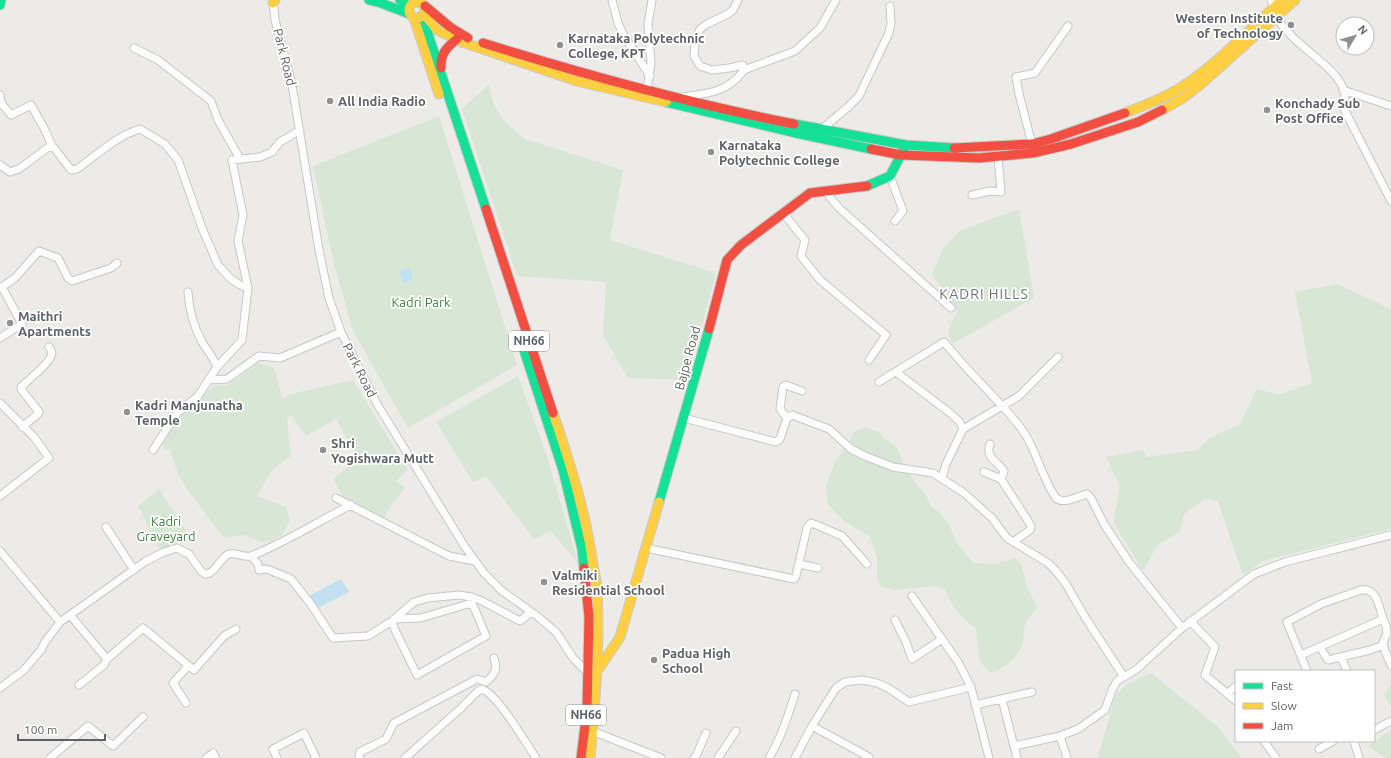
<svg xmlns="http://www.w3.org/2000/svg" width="1391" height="758" font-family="Ubuntu,sans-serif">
  <rect width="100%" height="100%" fill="#ecebe8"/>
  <!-- green -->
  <path fill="#d8e7d5" d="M489,84L493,102L504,121L525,139L623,170L610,240L716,273L688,380L628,378L603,335L606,282L517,276L462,109Z
    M439,116L517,365L408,428L353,331L334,264L313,166Z
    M1019,209L1034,298L952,344L948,330L957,312L932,274L943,249L959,231Z
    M1337,284L1391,309V529L1263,561L1243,575L1218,501L1205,499L1184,514L1180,532L1158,544L1143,571L1113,522L1120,487L1106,457L1143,450L1147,457L1197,450L1208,439L1240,424L1257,389L1279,395L1312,383L1295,292Z
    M258,363L274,368L283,399L290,394L353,380L408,470L396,481L405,488L393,503L384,518L344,499L333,479L358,458L336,419L306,436L291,415L287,419L291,456L272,470L257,496L286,507L290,520L282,535L271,541L261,542L244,535L224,538L186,488L178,474L170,449L165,450L162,443L180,417L213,386L229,385Z
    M518,376L547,456L578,563L551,531L534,539L486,476L473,482L436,422Z
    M865,427L880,433L883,438L892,443L897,448L906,470L927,497L931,506L940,513L949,524L956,542L973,563L996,564L1015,558L1022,565L1026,585L1037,607C1034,612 1029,617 1026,622C1023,629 1024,635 1023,641C1019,658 1006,667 991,673L982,664L979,658L976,629C961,616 953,609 945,590L936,586L895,590L882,587L877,579V556L870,537L845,522L828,504L826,487L828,480L835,462L846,444L853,435V432Z
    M159,489L189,535L162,554L138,506Z
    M1151,673L1218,727L1242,758H1098L1115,696L1127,684Z
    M1391,684V707L1384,695Z
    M1391,730V758H1386L1368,746Z"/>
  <!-- water -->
  <path fill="#c1e1f2" d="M410,268L413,280L403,283L399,271Z
    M341,579L349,592L318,608L309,596Z"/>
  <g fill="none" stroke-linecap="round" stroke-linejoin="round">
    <!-- street casing -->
    <g stroke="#c7c7c7" stroke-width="9">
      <path id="street" d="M273,0L275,20L292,85L319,250L329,298L341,332L377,404L465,547L484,573L502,591L537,616L556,632L573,658L588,673
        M612,0L618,23L623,34L650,76
        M1271,0C1273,5 1274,9 1276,14C1278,21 1284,28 1288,32C1304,51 1335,67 1344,90C1346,96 1344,102 1344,109L1391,201
        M134,48L158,60L211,101L218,120L240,159
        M744,70L795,51L820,28L836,0
        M647,90L651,63L648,24L652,0
        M1343,90L1391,106
        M0,95L1,103L11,115L31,105L44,128L52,146
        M682,97C707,94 729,92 744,70L743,65L729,68L712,70L700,66L694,56L695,43L700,29L707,24L728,14L733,10L738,0
        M822,129L848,107L859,96L888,35L891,24L890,6
        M1032,144L1019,94L1016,77L1035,73L1068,26
        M0,165L10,172L19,169L50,146L55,149L71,170L77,169C97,155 116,136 140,129L165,144L178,160L202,228L218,265L231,279L240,285L248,288
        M890,176L903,211L895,221
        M825,191L839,208L951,308
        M972,195L990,191L1001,192L998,156
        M783,213L805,240L801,256L820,280L886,335L869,360
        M0,288L15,278L39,251L58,258L68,278L72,281L111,268L117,263
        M0,338L22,324L2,287
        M217,367L242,340L248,288L238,241L243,215L232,160L260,157L272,152L280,142L300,130
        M896,372L950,413L959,421L963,429L946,464L942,478
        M208,380L227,379L259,356L280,358L341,332
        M879,382L944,342C955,355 965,367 977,379C993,397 1012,414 1025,434C1036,452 1041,472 1051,490C1053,492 1054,496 1056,498C1064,505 1078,496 1087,494L1091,498L1104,524L1129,562L1182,628
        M0,403L34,437L49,458L0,496
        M684,418L776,442L780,439L787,418L780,409L783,387L786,385L802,391
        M787,418L792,415L829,429L851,449L865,456L893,467L933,473L964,493L992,518L1007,538L1048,563L1056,571L1066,584L1085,617L1124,677
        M22,427L38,414L39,412L21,389V387C29,379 47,366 51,356C53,353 51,350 49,347
        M963,429L1019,396L1058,357
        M990,444C985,458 997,461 1004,471L1001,479
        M153,450L177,413L198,396L217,367C213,357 207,350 202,342C194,327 189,308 188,292
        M984,472L1001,479L1030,524L1031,527L1030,530L1013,542
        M336,498L449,556L475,561
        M106,527L134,570
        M646,548L794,579L796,576L807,528L811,523L819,526L842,536L867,564
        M0,551L60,622
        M251,556C286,542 317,522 351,505
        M799,564L818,568
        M912,596L958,662L971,687L989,758
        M70,615L107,659L143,628L194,670L224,636L236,629
        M1383,619L1386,626L1387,634L1383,642L1385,651L1391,665
        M895,620L906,642L912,659L942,639
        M392,621L395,630L417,675L486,636L473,605L468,604L421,618L394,619
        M1190,621L1215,647L1205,675L1236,701
        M1320,647L1328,660L1370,650L1384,645
        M1301,655L1383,619C1379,607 1377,587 1361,590L1321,604L1287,622L1307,671
        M1341,657L1347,671
        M79,685L104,665L107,659
        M0,688L24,670L41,650L45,642L60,622L146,561L164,552L177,548L189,554L201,571L205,574C216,574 219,558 229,554C236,552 243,558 251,556L258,564L259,570L267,569L291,579L310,603L333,638L368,636L392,621L414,602L428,598L459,595L471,597L480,600L520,621L531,612
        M1227,694L1236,686
        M1002,699L1017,758
        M186,703L173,683L188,666
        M975,705L1032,692
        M812,726L869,757
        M1374,730L1391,721
        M592,731L661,758
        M1060,736L1078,729L1105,710L1112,690L1117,681L1137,669L1182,628L1254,574L1285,562L1391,535
        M1264,741L1276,758
        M1354,741L1359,758
        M1014,746L1060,736L1067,758
        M1319,749L1333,741
        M50,758L88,726L113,746L143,717
        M206,758L213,753L216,758
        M277,758L273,749L304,733L316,758
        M360,758L359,755L360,752L386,739L394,723L477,679L486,682C495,674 498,670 494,658
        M405,758L461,708L478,691L482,689C498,695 525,742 536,758
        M694,758L697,754L706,733
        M718,758L736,731
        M769,758C781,738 788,716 795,694
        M795,758L812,726L836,688L845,682L862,680L877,683L888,688L909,702L971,687"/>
    </g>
    <!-- fast casing -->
    <g stroke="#c9c9c9" stroke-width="11">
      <path id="fast" d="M369,0L381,3L410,14
        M400,0L409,6
        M0,5L1,0
        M422,16L486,209
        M666,102L796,133L871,149
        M794,124L906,145L954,148
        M867,186L890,176L906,145
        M523,347L563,470L582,549L584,568
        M659,502L709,329"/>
    </g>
    <!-- slow casing -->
    <g stroke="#c9c9c9" stroke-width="11">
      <path id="slow" d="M409 10a8 8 0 1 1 16 0a8 8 0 1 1-16 0Z
        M273,3L275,0
        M424,14L437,30L462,42L577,81L666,102
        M414,18L439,94
        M1162,110L1183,98L1200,85L1295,0
        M1125,113C1145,105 1165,98 1183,86C1219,62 1250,29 1282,0
        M553,413C570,463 586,513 593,565C595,574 597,583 597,592C600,647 595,703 590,758
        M596,673L620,637L659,502"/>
    </g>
    <!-- jam casing -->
    <g stroke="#c9c9c9" stroke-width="11">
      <path id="jam" d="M425,6L450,27L468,38
        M483,43C585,75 689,103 794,124
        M441,68C440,54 447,47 457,39
        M954,148L1032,144L1051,139L1125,113
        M871,149L901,155L979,158L1033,153L1071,144L1138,122L1162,110
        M486,209L553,413
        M709,329L727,260L741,245L810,193L867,186
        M581,758L587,710L589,617L584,568"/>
    </g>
    <!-- street -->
    <use href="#street" stroke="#fcfcfc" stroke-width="7"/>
    <!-- fast -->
    <use href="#fast" stroke="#16e098" stroke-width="9"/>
    <!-- slow -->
    <use href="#slow" stroke="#ffcf43" stroke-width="9"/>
    <!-- jam -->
    <use href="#jam" stroke="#f24e42" stroke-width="9"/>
  </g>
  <!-- markers -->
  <g fill="#909193" stroke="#fff" stroke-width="1.5">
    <circle cx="1291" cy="25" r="4"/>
    <circle cx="560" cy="45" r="4"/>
    <circle cx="330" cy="101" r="4"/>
    <circle cx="1267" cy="110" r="4"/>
    <circle cx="711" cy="152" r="4"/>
    <circle cx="10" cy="323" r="4"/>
    <circle cx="127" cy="412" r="4"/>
    <circle cx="323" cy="450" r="4"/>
    <circle cx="544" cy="582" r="4"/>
    <circle cx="654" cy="660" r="4"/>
  </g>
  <g text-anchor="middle" stroke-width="3.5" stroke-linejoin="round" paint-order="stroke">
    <!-- shield labels -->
    <g fill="#fff" stroke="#8e9093" stroke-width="1">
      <rect x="509" y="331" width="40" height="20" rx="3"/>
      <rect x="566" y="705" width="40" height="20" rx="3"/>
    </g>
    <g font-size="12" font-weight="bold" fill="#5e6165">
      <text x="529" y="345">NH66</text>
      <text x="586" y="719">NH66</text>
    </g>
    <!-- poi labels -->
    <g font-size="13" font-weight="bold" fill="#5e6165" stroke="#fff" text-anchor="start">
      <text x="1283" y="23" text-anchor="end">Western Institute<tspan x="1283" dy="15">of Technology</tspan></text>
      <text x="568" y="43">Karnataka Polytechnic<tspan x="568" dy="15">College, KPT</tspan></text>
      <text x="338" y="106">All India Radio</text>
      <text x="1275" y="108">Konchady Sub<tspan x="1275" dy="15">Post Office</tspan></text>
      <text x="719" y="150">Karnataka<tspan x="719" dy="15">Polytechnic College</tspan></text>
      <text x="18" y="321">Maithri<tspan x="18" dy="15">Apartments</tspan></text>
      <text x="135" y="410">Kadri Manjunatha<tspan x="135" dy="15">Temple</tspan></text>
      <text x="331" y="448">Shri<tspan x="331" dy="15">Yogishwara Mutt</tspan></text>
      <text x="552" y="580">Valmiki<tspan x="552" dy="15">Residential School</tspan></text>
      <text x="662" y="658">Padua High<tspan x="662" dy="15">School</tspan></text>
    </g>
    <!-- street labels -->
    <g font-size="13" fill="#5e6165" stroke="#fff">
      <text transform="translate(285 57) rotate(76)" y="5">Park Road</text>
      <text transform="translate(687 358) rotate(-75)" y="5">Bajpe Road</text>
      <text transform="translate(360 370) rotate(63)" y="5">Park Road</text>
    </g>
    <!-- park labels -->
    <g font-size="13" fill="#41823f" stroke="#fff">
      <text x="421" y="307">Kadri Park</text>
      <text x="166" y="526">Kadri<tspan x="166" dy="15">Graveyard</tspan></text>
    </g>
    <!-- neighbourhood labels -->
    <g font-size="14" letter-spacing="1" fill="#6f7377" stroke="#fff">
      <text x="984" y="299">KADRI HILLS</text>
    </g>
  </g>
  <!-- legend -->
  <rect x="1235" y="670" width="140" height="72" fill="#ffffff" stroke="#bfc0c1"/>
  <rect x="1243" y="683" width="20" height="6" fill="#16e098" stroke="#bfc0c1"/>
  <text x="1271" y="690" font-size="12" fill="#5e6165">Fast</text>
  <rect x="1243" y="703" width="20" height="6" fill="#ffcf43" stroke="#bfc0c1"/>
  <text x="1271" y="710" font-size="12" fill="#5e6165">Slow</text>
  <rect x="1243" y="723" width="20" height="6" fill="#f24e42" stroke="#bfc0c1"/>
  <text x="1271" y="730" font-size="12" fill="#5e6165">Jam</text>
  <!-- north arrow -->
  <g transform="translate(1355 36) rotate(52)"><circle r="19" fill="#ffffff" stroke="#bfc0c1"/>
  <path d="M0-3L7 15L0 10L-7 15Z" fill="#909193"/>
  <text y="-6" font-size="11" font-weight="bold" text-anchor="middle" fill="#5e6165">N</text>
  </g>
  <!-- scale -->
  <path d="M18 734v6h87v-6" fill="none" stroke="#5e6165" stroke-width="2"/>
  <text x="24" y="734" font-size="12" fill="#5e6165" stroke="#ffffff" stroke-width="3" paint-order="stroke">100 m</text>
</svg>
